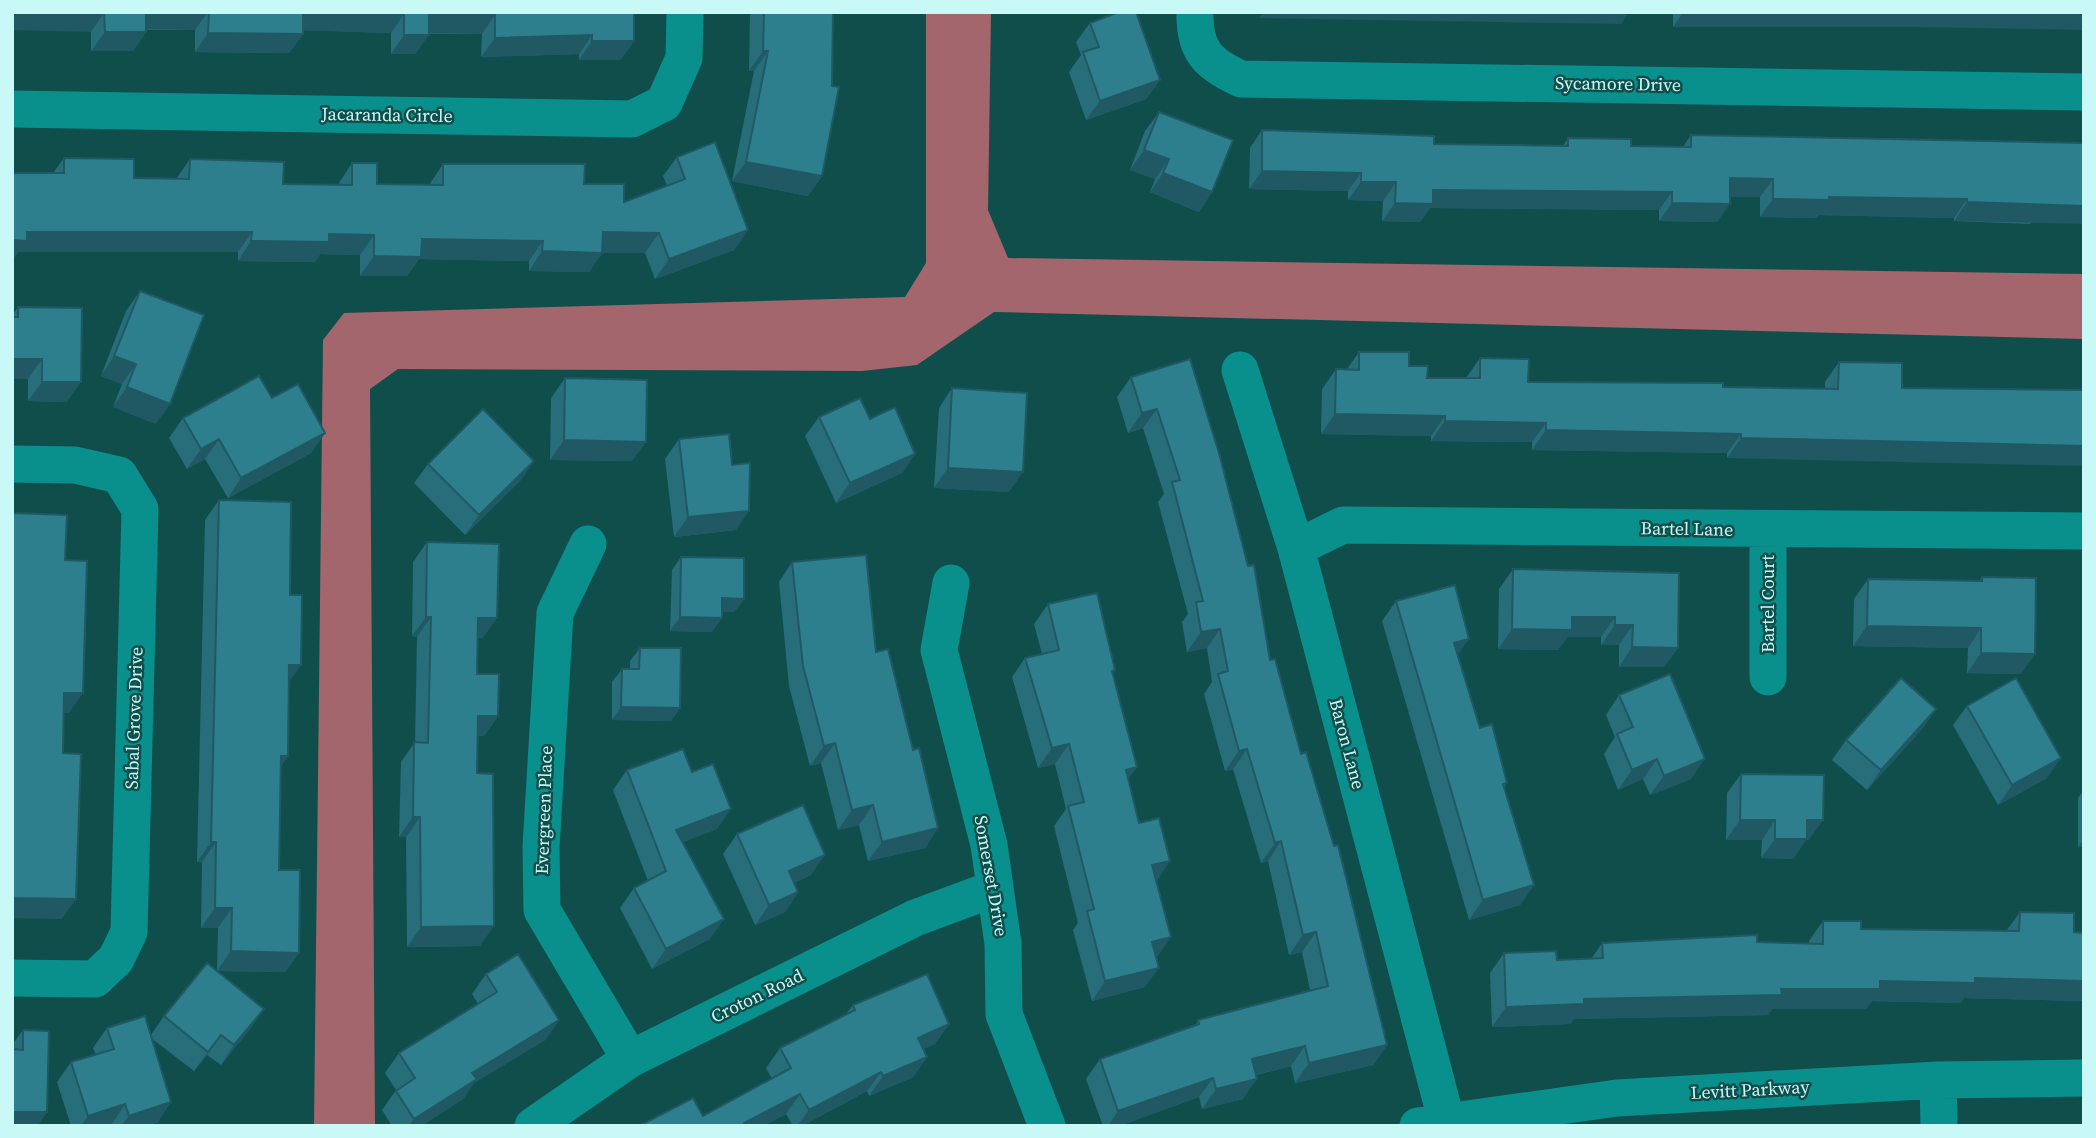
<svg xmlns="http://www.w3.org/2000/svg" width="2096" height="1138" font-family="'Source Serif 4',serif">
  <rect width="100%" height="100%" fill="#104e4c"/>
  <!-- water -->
  <path fill="#a4666d" d="M926,12H991L988,210L1008,258L2084,274V339L994,312L917,365L862,371L398,369L370,389L375,1126H314L323,340L344,313L905,297L926,263Z"/>
  <g fill="none" stroke-linecap="round" stroke-linejoin="round">
    <!-- minor -->
    <path stroke="#09908d" stroke-width="37" d="M1195,12C1194,51 1208,64 1241,79L2084,92
      M12,109L632,119L664,103L684,58L685,12
      M1240,370L1296,548L1446,1119
      M12,464L75,465L119,475L140,509L129,932L116,959L95,979L12,978
      M588,544L555,613L541,847L542,910L630,1059
      M1296,548L1343,525L2084,531
      M951,583L939,650L989,845L1003,944L1004,1014L1047,1126
      M1768,677V530
      M1938,1080L1939,1126
      M533,1126L630,1059L915,918L993,889
      M1418,1126L1617,1098L1938,1080L2084,1078"/>
  </g>
  <!-- wall -->
  <path fill="#276d7a" d="M12,12H634V41L620,60H579V54L481,57L482,34H429L415,54H391V33L303,30V34L289,53L195,52V30H146V32L133,51H91V32Z
    M750,12H833L822,176L808,196L732,181L754,71H749Z
    M1673,12H2084L1918,27H1673Z
    M1090,23L1160,80L1146,99L1086,120L1069,72L1081,55L1076,42Z
    M1159,112L1212,192L1199,212L1150,192L1155,179L1130,170L1145,131Z
    M1262,130L1434,144L1563,146L1568,138L1631,146L1683,147L1691,135L2084,143L2030,224L1954,221V218L1819,215L1816,218L1760,217V197H1730L1717,222L1659,221V210L1430,208L1420,222L1382,221L1383,201L1348,200V191L1249,189L1250,148Z
    M677,157L748,230L734,250L655,279L645,253H602L589,272L529,271V261L419,259L407,276H360V255L320,254L315,262L238,261V252H18L12,260V173H53L64,158L134,178L176,179L190,159L283,184L339,185V183L352,163L377,184L429,185L443,164L584,184L624,202L667,186L663,176Z
    M140,291L156,424L113,407L122,384L101,376L126,311Z
    M18,307L67,402L28,401V379H12V315Z
    M1359,352L1409,366L1427,378H1466L1480,358L1528,382L1723,387L1825,389V382L1839,362L1902,363L1727,458V453L1532,450V442L1431,441V436L1321,434L1322,389L1336,369H1347Z
    M1190,359L1270,660L1301,754L1387,1045L1373,1065L1295,1083L1291,1066L1256,1075L1243,1099L1202,1109L1199,1097L1119,1126H1103L1086,1079L1100,1059L1195,1026L1198,1020L1310,990L1302,952L1289,955L1268,861L1261,863L1233,769L1225,771L1204,694L1212,682L1207,648L1187,652L1182,622L1188,614L1158,502L1164,494L1143,428L1128,433L1117,397L1131,377Z
    M565,378L632,461L550,460L551,398Z
    M952,388L1009,492L934,488L939,408Z
    M272,398L325,433L311,453L228,498L205,459L187,469L169,438L183,418Z
    M819,417L870,419L915,454L902,473L836,503L805,436Z
    M679,439L732,465L736,530L674,537L665,459Z
    M534,461L520,481L465,535L414,483L428,464Z
    M219,500L289,682L288,756L281,766L279,870L299,953L285,972L217,971L218,928H201L202,862H197L205,520Z
    M427,542L483,638H478L477,674L498,716L484,736H478L477,773L480,946L407,947L406,837H399L401,762L415,742L417,637L412,636L413,562Z
    M681,557L744,599L734,612H722L712,632L670,631L672,570Z
    M792,562L876,652L913,750L938,828L925,848L868,861L859,825L838,830L821,763L810,766L789,686L779,582Z
    M1513,569L1678,648L1664,667H1619V645H1601V637H1567L1558,650L1498,649L1499,589Z
    M1982,577L2021,674L1967,673L1968,648L1853,646L1854,599L1868,579L1979,581Z
    M1396,601L1458,654L1480,728L1507,783L1504,788L1534,885L1520,905L1469,920L1382,621Z
    M1048,604L1115,670L1112,674L1137,767L1128,779L1139,823L1156,881L1157,957L1145,987L1092,1001L1073,930L1078,923L1054,826L1066,809L1055,764L1038,768L1012,677L1025,658L1042,654L1034,624Z
    M640,648L680,708L671,721L612,720V682L622,669H630V661Z
    M1619,695L1691,779L1650,795L1643,779L1618,790L1604,754L1615,737L1606,715Z
    M1967,706L2047,778L1998,805L1953,725Z
    M1936,709L1922,729L1867,790L1832,760L1846,740Z
    M627,770L692,772L717,829L683,842L710,939L652,969L620,908L634,888L648,881L613,790Z
    M1741,774L1809,840H1806L1793,859L1761,858L1762,840H1726L1727,793Z
    M2084,790V847H2078V798Z
    M737,834L811,875L794,883L798,892L785,912L755,925L723,854Z
    M2020,912L2074,932L2084,933V1001L1964,998L1961,1003L1872,1001L1866,1009H1772L1768,1015L1574,1019L1570,1024L1492,1027L1490,973L1504,953L1557,960L1592,958L1602,943L1757,942L1809,944V941L1823,921L1861,929L2007,930Z
    M486,974L559,1020L545,1040L474,1083L463,1099L421,1126H392L382,1110L396,1090L385,1073L399,1053L478,1004L472,994Z
    M853,1005L949,1024L935,1044L923,1049L927,1057L913,1077L869,1096L867,1091L802,1126H793L786,1114L763,1126H639L703,1116L772,1079L766,1068L780,1048L846,1014Z
    M264,1009L250,1029L221,1065L207,1055L194,1071L151,1038L158,1122L146,1126H112V1124L107,1126H71L57,1082L71,1062L96,1055L93,1048L107,1028L151,1035L164,1016Z
    M23,1030L47,1112L37,1126H12V1045Z"/>
  <!-- shaded-wall -->
  <path fill="#205963" d="M12,12L104,13L91,32L12,30Z
    M145,12H208L195,30L133,29Z
    M302,12H364L404,14L391,33L290,30Z
    M1263,12H1629L1621,24L1259,18Z
    M1683,12H2084V30L1918,27H1673Z
    M429,14L495,15L482,34L416,33Z
    M105,32H146L133,51H91Z
    M208,33L303,34L289,53L195,52Z
    M404,35H429L415,54H391Z
    M592,35L579,54L481,57L495,38Z
    M592,41H634L620,60H579Z
    M763,51H768L754,71H749Z
    M1160,80L1146,99L1086,120L1100,101Z
    M1144,150L1169,159L1155,179L1130,170Z
    M746,162L822,176L808,196L732,181Z
    M1262,171L1361,173L1348,191L1249,189Z
    M1163,173L1212,192L1199,212L1150,192Z
    M1730,178L1773,179L1760,197H1717Z
    M1361,182H1396L1383,201L1348,200Z
    M1433,190L1672,192L1659,210L1430,208L1420,222L1382,221L1395,203Z
    M1829,197L1967,199L1954,218L1819,215L1816,218L1760,217L1773,199Z
    M1967,202L2084,206V224L1954,221Z
    M1672,203L1730,204L1717,222L1659,221Z
    M748,230L734,250L655,279L669,259Z
    M27,232H252L238,252H18L12,260V240Z
    M603,232L659,233L645,253H602L589,272L529,271L542,251Z
    M329,234L374,235L360,255L320,254L315,262L238,261L251,241Z
    M422,239L543,241L529,261L419,259L407,276H360L374,256Z
    M114,356L136,364L122,384L101,376Z
    M12,359H42L28,379H12Z
    M42,382H81L67,402L28,401Z
    M127,387L170,404L156,424L113,407Z
    M1157,409L1143,428L1128,433L1142,413Z
    M1335,414L1445,416L1431,436L1321,434Z
    M1445,421L1546,423L1532,442L1431,441Z
    M1546,430L1741,434L1727,453L1532,450Z
    M325,433L311,453L228,498L241,478Z
    M1741,438L2084,446V466L1727,458Z
    M219,439L205,459L187,469L201,449Z
    M564,440L646,442L632,461L550,460Z
    M915,454L902,473L836,503L850,483Z
    M534,461L520,481L465,535L479,515Z
    M948,468L1023,472L1009,492L934,488Z
    M749,511L736,530L674,537L688,517Z
    M722,598L744,599L734,612H713Z
    M426,617H431L417,637L412,636Z
    M680,617L722,618L712,632L670,631Z
    M1572,617H1615L1601,637H1567L1558,650L1498,649L1512,629Z
    M478,618H497L483,638L464,637Z
    M1615,625H1633L1619,645H1601Z
    M1867,626L1981,628L1968,648L1853,646Z
    M1220,629L1207,648L1187,652L1201,632Z
    M1469,639L1455,659L1454,643Z
    M1632,647L1678,648L1664,667H1619Z
    M1981,653L2035,654L2021,674L1967,673Z
    M289,665H301L287,685Z
    M64,693H83L69,713H50Z
    M621,707L680,708L671,721L612,720Z
    M1936,709L1922,729L1867,790L1881,770Z
    M478,716H498L484,736H464Z
    M835,743L821,763L810,766L824,746Z
    M1069,744L1055,764L1038,768L1052,748Z
    M1247,749L1233,769L1225,771L1239,751Z
    M281,756H288L274,776Z
    M2061,758L2047,778L1998,805L2012,785Z
    M1657,759L1643,779L1618,790L1632,770Z
    M1705,759L1691,779L1650,795L1664,776Z
    M1137,767L1123,787L1126,770Z
    M873,805L859,825L838,830L852,810Z
    M731,809L717,829L662,850L676,830Z
    M413,817H420L406,837H399Z
    M1740,820H1775L1762,840H1726Z
    M1807,820H1823L1809,840H1806L1793,859L1761,858L1775,839Z
    M938,828L925,848L868,861L882,842Z
    M2084,839V847H2078Z
    M1281,841L1268,861L1261,863L1275,843Z
    M211,842H216L202,862H197Z
    M825,855L811,875L775,891L789,871Z
    M1170,861L1157,881L1152,865Z
    M1534,885L1520,905L1469,920L1483,900Z
    M798,892L785,912L755,925L769,905Z
    M12,898L76,899L62,919L12,918Z
    M215,908H232L218,928H201Z
    M724,919L710,939L652,969L666,949Z
    M494,926L480,946L407,947L421,927Z
    M1316,932L1302,952L1289,955L1303,935Z
    M1171,937L1157,957L1138,962L1152,942Z
    M231,951L299,953L285,972L217,971Z
    M1159,968L1145,987L1092,1001L1105,981Z
    M1975,978L2084,981V1001L1964,998L1961,1003L1872,1001L1866,1009H1772L1768,1015L1574,1019L1570,1024L1492,1027L1506,1007L1584,999L1781,989L1880,981Z
    M264,1009L250,1029L221,1065L234,1045Z
    M559,1020L545,1040L474,1083L463,1099L421,1126H409L414,1119L472,1073Z
    M949,1024L935,1044L904,1058L918,1038Z
    M221,1035L207,1055L194,1071L208,1052Z
    M1387,1045L1373,1065L1295,1083L1309,1063Z
    M1305,1046L1291,1066L1238,1079L1252,1059Z
    M927,1057L913,1077L869,1096L883,1076Z
    M881,1072L867,1091L802,1126H797L809,1110Z
    M1213,1078L1199,1097L1119,1126H1108L1118,1111Z
    M1257,1079L1243,1099L1202,1109L1216,1089Z
    M800,1094L786,1114L763,1126H742L744,1123Z
    M171,1102L158,1122L146,1126H121L129,1116Z
    M125,1104L112,1124L107,1126H81L88,1116Z
    M12,1112H47L37,1126H12Z"/>
  <!-- building -->
  <path fill="#2d7f8e" stroke="#205963" stroke-width="2" d="M92,12H146V32H105L104,13Z
    M209,12H303V34L208,33Z
    M364,12H634V41H592V35L495,38V15L429,14V35H404V14Z
    M764,12H833L832,86L839,87L822,176L746,162L768,51H763Z
    M1119,12H1136L1160,80L1100,101L1083,52L1099,47L1090,23Z
    M1159,112L1233,140L1212,192L1163,173L1169,159L1144,150Z
    M1262,130L1434,136V144L1568,146V138L1631,139V146L1691,147V135L2084,143V206L1967,202V199L1829,197V200L1773,199V179L1730,178V204L1672,203V192L1433,190V204L1395,203L1396,182H1361V173L1262,171Z
    M715,142L748,230L669,259L659,233L603,232L602,253L542,251L543,241L422,239L421,257L374,256V235L329,234V242L251,241L252,232H27V241L12,240V173H64V158L134,159V178L189,179L190,159L284,162L283,184L352,185V163H377V184L443,185V164H585L584,184H624V202L685,179L677,157Z
    M140,291L204,315L170,404L127,387L136,364L114,356Z
    M18,307L82,308L81,382H42V359H12V317H18Z
    M1359,352H1409V366H1428L1427,378H1480V358L1529,359L1528,382L1723,383V387L1838,389L1839,362L1902,363V388L2084,390V446L1741,438V434L1546,430V423L1445,421V416L1335,414L1336,369L1359,370Z
    M1190,359L1219,453L1248,566L1254,565L1270,660L1275,659L1301,754L1306,752L1334,846L1338,845L1387,1045L1309,1063L1305,1046L1252,1059L1257,1079L1216,1089L1213,1078L1118,1111L1100,1059L1199,1024L1198,1020L1328,986L1316,932L1303,935L1281,841L1275,843L1247,749L1239,751L1218,674L1228,671L1220,629L1201,632L1196,602L1203,601L1172,482L1180,480L1157,409L1142,413L1131,377Z
    M259,376L272,398L298,384L325,433L241,478L219,439L201,449L183,418Z
    M565,378L647,380L646,442L564,440Z
    M952,388L1027,393L1023,472L948,468Z
    M860,398L870,419L895,407L915,454L850,483L819,417Z
    M483,409L534,461L479,515L428,464Z
    M729,434L732,465L750,463L749,511L688,517L679,439Z
    M219,500L291,502L290,595H302L301,665H289L288,756H281L279,870H300L299,953L231,951L232,908H215L216,842H211Z
    M12,513L67,515L65,560L87,561L83,693H64L63,753L81,754L76,899L12,898Z
    M427,542L499,544L497,618H478L477,674H499L498,716H478L477,773L493,774L494,926L421,927L420,817H413L414,742L428,743L431,617H426Z
    M866,555L876,652L888,649L913,750L919,748L938,828L882,842L873,805L852,810L835,743L824,746L803,666L792,562Z
    M681,557L744,558V599L722,598V618L680,617Z
    M1513,569L1679,573L1678,648L1632,647L1633,625H1615V617H1572V630L1512,629Z
    M1982,577L2036,578L2035,654L1981,653V628L1867,626L1868,579L1982,581Z
    M1455,585L1469,639L1454,643L1480,728L1492,724L1507,783L1503,784L1534,885L1483,900L1396,601Z
    M1097,593L1115,670L1112,671L1137,767L1126,770L1139,823L1159,818L1170,861L1152,865L1171,937L1152,942L1159,968L1105,981L1087,911L1094,909L1068,806L1084,802L1069,744L1052,748L1025,658L1059,650L1048,604Z
    M640,648H681L680,708L621,707L622,669H639Z
    M1670,674L1705,759L1664,776L1657,759L1632,770L1617,734L1633,727L1619,695Z
    M1901,678L1936,709L1881,770L1846,740Z
    M2016,678L2061,758L2012,785L1967,706Z
    M683,749L692,772L713,764L731,809L676,830L724,919L666,949L634,888L666,871L627,770Z
    M1741,774L1824,775L1823,820H1807V839H1775V820H1740Z
    M803,805L825,855L789,871L798,892L769,905L737,834Z
    M2020,912L2074,913V932L2084,933V981L1975,978V983L1880,981V989H1781L1782,995L1584,999V1004L1506,1007L1504,953L1556,951L1557,960L1603,958L1602,943L1757,935V942L1823,944V921H1861V929L2019,931Z
    M518,954L559,1020L472,1073L477,1079L414,1119L396,1091L415,1078L399,1053L497,992L486,974Z
    M207,963L264,1009L234,1045L221,1035L208,1052L164,1016Z
    M927,974L949,1024L918,1038L927,1057L883,1076L881,1072L809,1110L800,1094L744,1123L746,1126H639L693,1098L703,1116L791,1068L780,1048L855,1010L853,1005Z
    M145,1016L171,1102L129,1116L125,1104L88,1116L71,1062L114,1049L107,1028Z
    M23,1030L49,1031L47,1112H12V1049L23,1050Z"/>
  <g text-anchor="middle" stroke-width="5" stroke-linejoin="round" paint-order="stroke">
    <!-- street labels -->
    <g font-size="18" fill="#c8f9f7" stroke="#104e4c">
      <text transform="translate(1618 84) rotate(1)" y="6">Sycamore Drive</text>
      <text transform="translate(387 115) rotate(1)" y="6">Jacaranda Circle</text>
      <text transform="translate(1687 529) rotate(1)" y="6">Bartel Lane</text>
      <text transform="translate(1768 604) rotate(-90)" y="6">Bartel Court</text>
      <text transform="translate(134 718) rotate(-88)" y="6">Sabal Grove Drive</text>
      <text transform="translate(1347 744) rotate(75)" y="6">Baron Lane</text>
      <text transform="translate(544 810) rotate(-88)" y="6">Evergreen Place</text>
      <text transform="translate(991 876) rotate(80)" y="6">Somerset Drive</text>
      <text transform="translate(757 996) rotate(-26)" y="6">Croton Road</text>
      <text transform="translate(1750 1090) rotate(-3)" y="6">Levitt Parkway</text>
    </g>
  </g>
  <!-- border -->
  <rect width="2096" height="1138" fill="none" stroke="#c8f9f7" stroke-width="28"/>
</svg>
